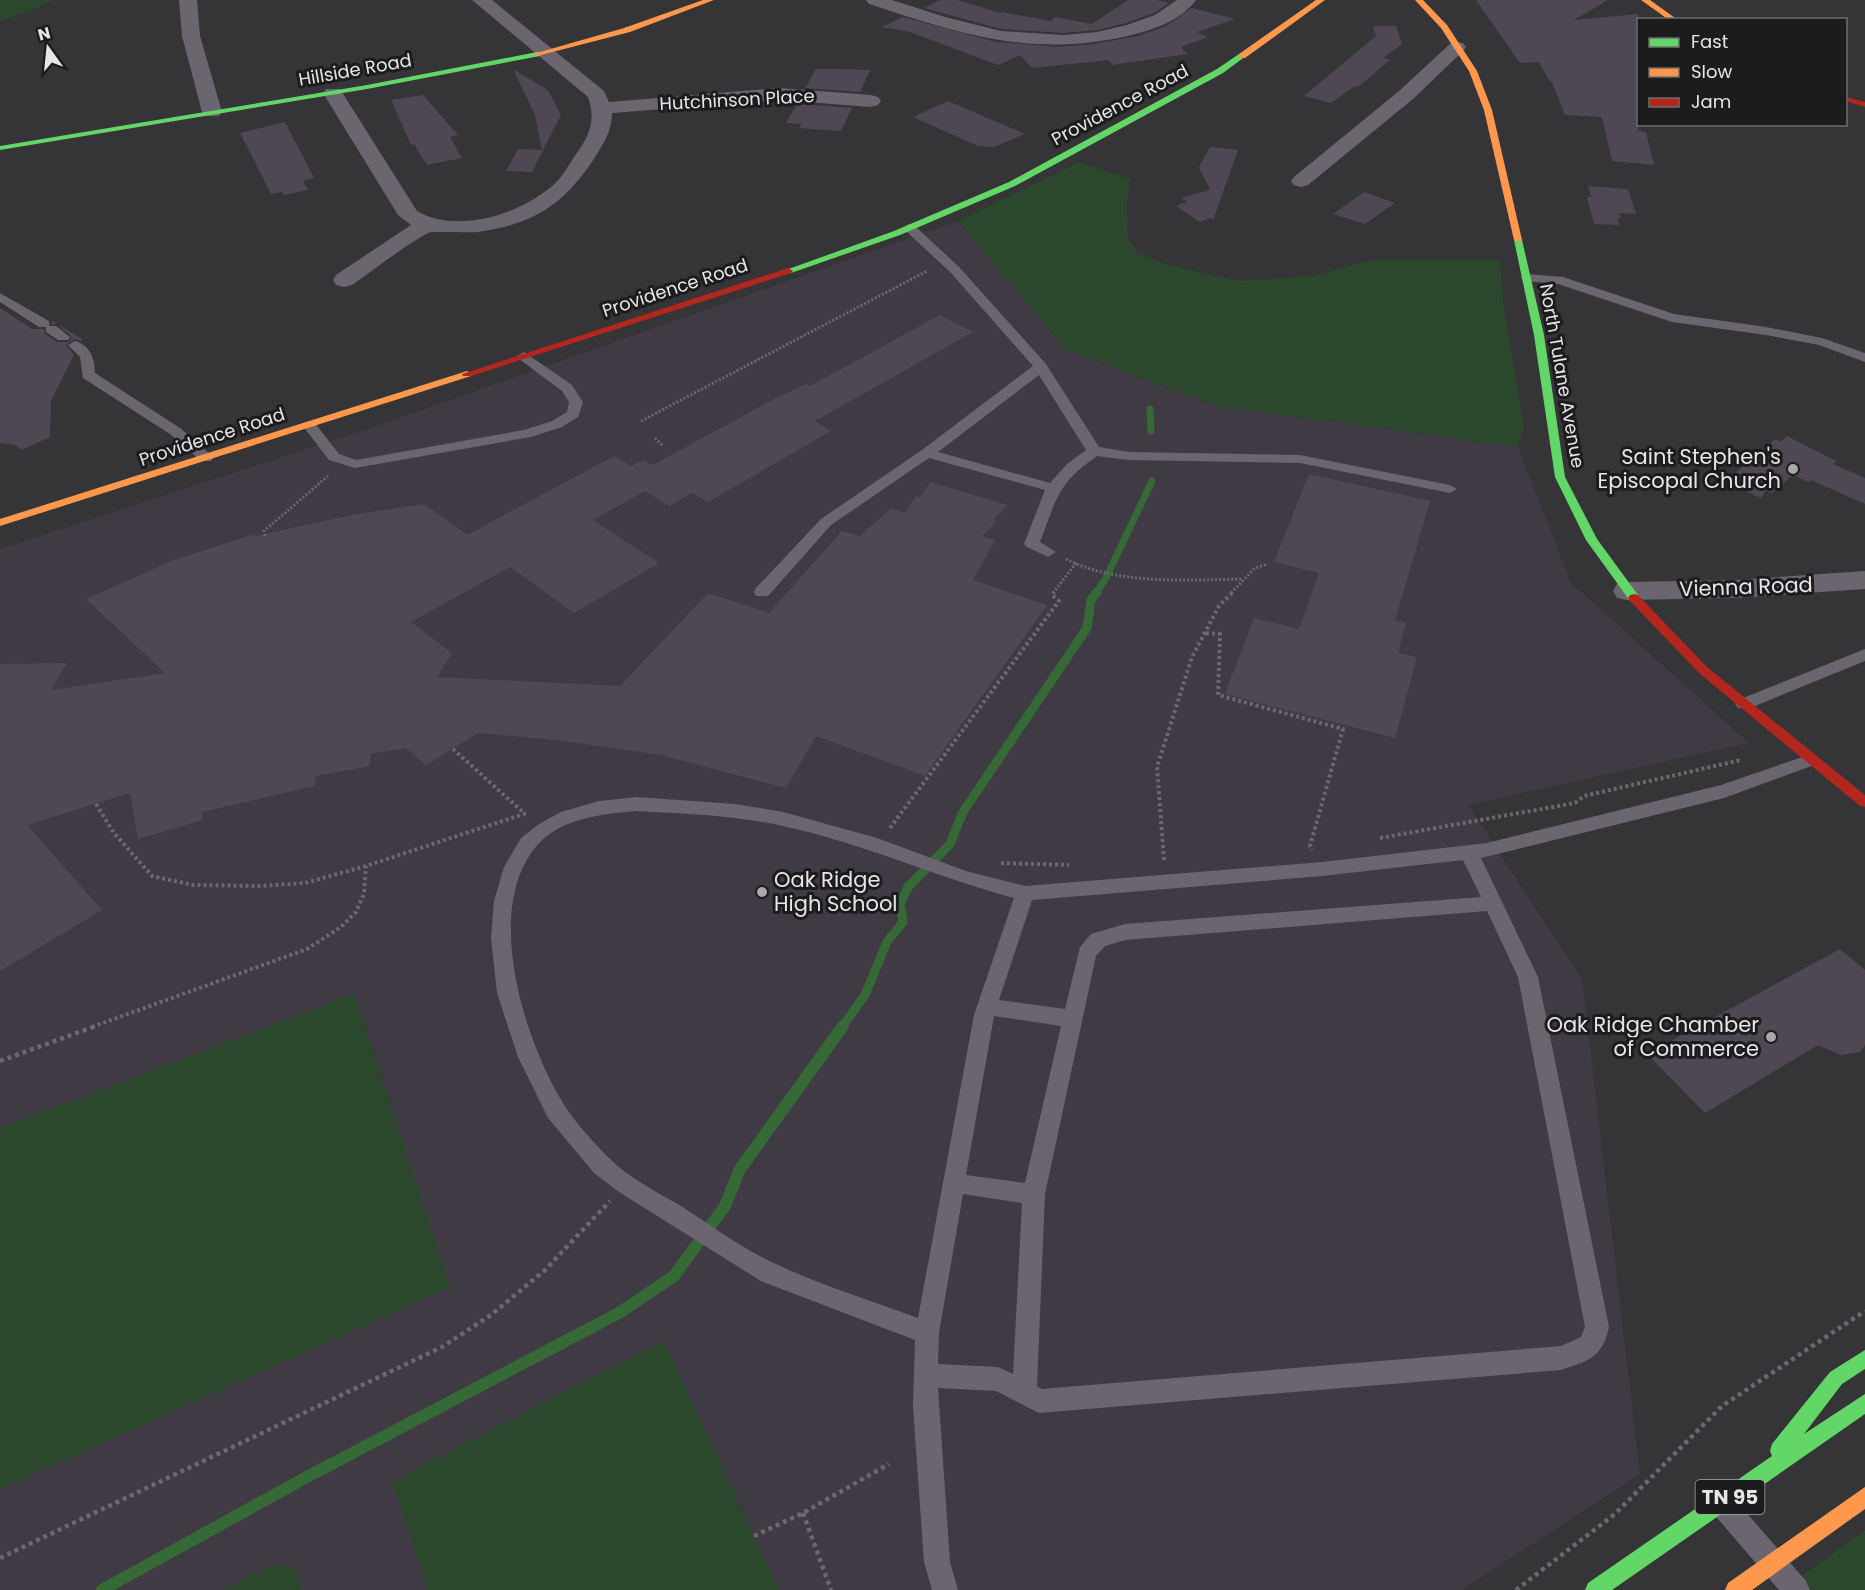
<svg xmlns="http://www.w3.org/2000/svg" width="1865" height="1590" font-family="Poppins,sans-serif">
  <rect width="100%" height="100%" fill="#353436"/>
  <!-- built -->
  <path fill="#3f3a43" d="M958,221L1067,350L1218,406L1518,447L1571,583L1749,743L1468,805L1582,979L1640,1474L1462,1590H0V549L379,425Z"/>
  <!-- green -->
  <path fill="#2b472c" d="M0,0H55L0,22Z
    M1079,162L1130,179L1127,205L1128,238L1137,252L1166,264L1238,281L1313,276L1372,260H1500L1504,307L1524,428L1518,447L1218,406L1067,350L958,221Z
    M354,994L451,1287L0,1489V1128Z
    M664,1341L779,1590H427L392,1481Z
    M1865,1530V1590H1783Z
    M275,1563L295,1568L301,1590H223Z"/>
  <g fill="none" stroke-linecap="round" stroke-linejoin="round">
    <!-- stream-far2 -->
    <path stroke="#356a37" stroke-width="7" d="M1150,409L1151,431
      M1096,593L1106,578L1152,481"/>
    <!-- stream-far1 -->
    <path stroke="#356a37" stroke-width="9" d="M842,1027L865,995L887,942L903,922L900,904L908,887L950,844L963,812L1087,628L1091,600L1097,592"/>
    <!-- stream -->
    <path stroke="#356a37" stroke-width="12" d="M102,1590L305,1478L619,1313L674,1276L725,1206L740,1169L843,1026"/>
  </g>
  <!-- building -->
  <path fill="#4f4854" d="M941,0H958L1000,13L1002,12L1051,21L1055,17L1092,24L1128,0H1156L1169,3L1154,13L1126,23L1097,30L1064,33L1001,29L924,8Z
    M1476,0H1608L1574,20L1638,14V131L1646,132L1654,165L1612,161L1602,117L1565,115L1552,82H1550L1539,62L1520,63Z
    M1192,8L1235,19L1197,32L1208,37L1181,47L1187,54L1112,65L1109,60L1032,68L1020,55L998,65L910,32L882,27L903,17L996,42L1059,47L1093,44L1138,36L1166,26Z
    M1373,26H1396L1402,44L1383,58L1390,60L1358,87L1355,86L1331,103L1304,96L1376,36Z
    M513,69L548,90L561,115L532,172L506,171L518,149L542,150L535,115Z
    M816,69H842L870,70L860,92L805,88Z
    M423,95L458,135L450,137L462,158L427,165L414,144L411,145L391,100Z
    M948,101L1025,134L994,147L978,146L913,117Z
    M797,104L852,108L841,131L799,128L802,124L786,123Z
    M285,122L314,178L303,181L308,190L284,195L282,192L271,194L240,133Z
    M1210,147L1238,150L1213,220L1211,218L1200,222L1176,206L1188,202L1181,198L1210,190L1199,167Z
    M1588,186L1628,189L1636,214L1619,213L1621,218H1617L1619,225L1594,224L1587,197H1591Z
    M1364,192L1395,203L1365,224L1333,214Z
    M0,308L32,329H44L45,334L57,342H68L72,337L57,324H51L52,321L82,339L81,341L74,339L66,345L74,355L51,401L50,437L22,450L15,445L0,443Z
    M940,315L973,332L815,421L831,431L708,502L692,493L669,506L645,491L593,520L659,563L574,613L510,567L411,622L452,653L437,677L620,686L708,593L769,613L842,531L860,536L891,508L905,513L916,496L920,498L930,482L1008,505L993,520L997,521L982,536L995,540L973,580L1047,605L925,776L816,736L786,788L661,755L556,740L478,733L426,765L406,748L370,754V766L316,776L314,786L202,812L203,820L138,839L130,793L27,825L102,910L0,971V664L67,663L51,690L165,673L86,599L174,560L255,534V536L357,514L424,504L467,535L614,456L631,466L644,460L653,465L774,399L806,384L810,386Z
    M1787,436L1836,461L1833,464L1865,478V504L1811,480L1808,482L1793,475L1772,493L1766,491L1761,498L1730,484L1737,477L1733,475L1775,439L1780,442Z
    M1309,474L1430,501L1395,620L1406,623L1398,653L1417,657L1395,738L1225,694L1254,618L1299,629L1319,573L1274,562Z
    M1840,949L1865,970V1045L1860,1052L1841,1055L1818,1045L1705,1113L1647,1054Z"/>
  <g fill="none" stroke-linecap="round" stroke-linejoin="round">
    <!-- path-far2 -->
    <path stroke="#6b686e" stroke-width="3" stroke-dasharray="2 2" stroke-linecap="butt" d="M641,421L927,271
      M655,438L662,445
      M265,536L264,531L328,476
      M1066,559C1115,585 1188,580 1243,579
      M1053,593L1076,563
      M1231,593L1255,568L1268,564"/>
    <!-- path-far1 -->
    <path stroke="#6b686e" stroke-width="4" stroke-dasharray="3 3" stroke-linecap="butt" d="M1206,633L1220,634L1218,695L1343,729L1310,846L1312,850
      M453,749L525,814
      M96,804L114,833L152,876L193,885L260,886L305,883L366,866L527,813
      M890,828L1059,601L1052,595L1054,592
      M1380,838L1575,803L1584,796L1741,760
      M1164,860L1157,767L1192,657L1219,606L1233,592
      M1001,863L1069,865
      M92,1027L307,949L341,927L356,912L364,894L366,866"/>
    <!-- path -->
    <path stroke="#6b686e" stroke-width="4.5" stroke-dasharray="4 4" stroke-linecap="butt" d="M0,1061L96,1026
      M803,1513L831,1590
      M754,1536L803,1513L889,1464
      M0,1558L442,1347L491,1315L544,1271L610,1201
      M1516,1590L1615,1514L1722,1406L1865,1311"/>
    <!-- lane -->
    <path fill="#6b656f" fill-rule="evenodd" d="M910,224L914,225L959,267L1046,364L1099,447L1129,452L1300,455L1450,485L1457,489L1450,493L1300,463L1129,460L1097,456C1057,484 1057,498 1040,542L1056,552L1048,557L1027,547L1024,544L1045,490L929,458L831,525L768,596H756L754,592L756,588L821,519L922,450L1033,366L951,273L906,231V225ZM1039,375L1086,450L1067,464L1050,483L938,452Z
      M1527,274L1563,277L1674,314L1766,327L1822,338L1865,353V362L1819,345L1766,335L1672,322L1558,284L1523,281L1521,278L1523,275Z
      M0,293L49,321V326H56L70,337L68,340H58L46,332V327H39L0,302Z
      M75,341C90,345 95,359 95,373L180,428L211,455L213,458L211,461H201L170,434L83,378L80,357L68,345Z
      M524,352L572,385L583,402L578,417L562,427L531,437L355,468L329,460L302,425L309,421L314,422L339,454L356,460L524,430L552,421L567,412L569,402L562,391L519,359L517,356Z
      M1865,649V661L1750,708H1738L1735,704L1738,700Z
      M1811,754L1817,756L1820,760L1817,764L1724,798L1481,858L1538,977L1609,1327C1602,1358 1589,1361 1561,1370L1039,1413L996,1391L938,1388L950,1562L958,1590H932L924,1562L913,1407L915,1340L761,1281L619,1192L594,1173L548,1118L518,1057L497,993L491,938L494,901L504,867L521,838L539,824L561,812L599,801L637,797L735,804L783,812L877,838L966,871L1025,886L1322,862L1487,843L1721,785ZM637,811C686,814 735,815 783,826C862,843 936,877 1014,898L974,1015L918,1318C872,1301 823,1286 778,1265C744,1250 712,1226 681,1206C657,1192 629,1178 609,1158C595,1144 573,1120 563,1103C525,1041 484,914 534,849C558,818 601,814 637,811ZM1463,860L1481,897L1125,924L1091,934L1080,947L1065,1009L999,1000L1032,900L1322,876ZM1487,911L1518,977L1585,1327L1581,1337L1561,1346L1041,1389L1037,1386L1045,1194L1096,956L1105,946L1125,940ZM994,1016L1061,1026L1025,1183L966,1175ZM963,1194L1022,1203L1013,1374L998,1367L938,1364L939,1333Z
      M1721,1490L1730,1494L1806,1581L1810,1590H1779L1712,1512L1708,1503L1712,1494Z"/>
    <!-- street -->
    <path fill="#6b656f" fill-rule="evenodd" d="M179,0H197L200,36L222,112L219,116H205L202,112L182,36Z
      M472,0H492L604,91L609,102L780,88L871,95L878,97L881,101L878,105L871,107L780,100L612,113C612,132 603,144 594,159C563,205 534,224 478,232C468,233 433,231 428,233C402,247 377,268 352,285L344,287L336,285L333,280L336,275L411,225L398,215L323,93L326,89H340L417,211C457,234 517,215 551,187C561,179 567,168 574,157C588,138 597,122 588,97Z
      M866,0H892L945,17L1001,31L1064,35L1097,32L1127,25L1155,15L1177,0H1196C1181,21 1152,30 1128,36C1030,58 961,34 869,4Z
      M1457,42L1463,43L1466,47L1463,51L1413,99L1308,185L1301,187L1294,185L1291,181L1294,177L1399,91L1451,43Z
      M1865,571V589L1735,598L1627,600L1617,598L1613,591L1617,584L1627,582L1735,580Z"/>
    <!-- fast -->
    <path fill="#63d668" fill-rule="evenodd" d="M537,52H540V56L367,89L0,150V146L367,85Z
      M1239,54L1246,56L1223,73L1015,186L900,235L791,273L783,271L894,231L1009,182L1217,69Z
      M1518,237L1522,240L1544,335L1565,477L1597,539L1638,595L1640,598L1638,601H1630L1586,540L1555,477L1534,335L1514,240Z
      M1865,1350V1369L1842,1384L1804,1434L1865,1394V1414L1612,1590H1585L1588,1583L1772,1456L1770,1451L1772,1444L1830,1372Z"/>
    <!-- slow -->
    <path fill="#ff974d" fill-rule="evenodd" d="M703,0H714L630,32L537,56L533,54L624,28Z
      M1316,0H1325L1245,58H1239V54Z
      M1415,0H1423L1447,25L1477,71L1492,110L1522,240L1521,242L1514,240L1484,110L1469,71L1441,28Z
      M1641,0H1650L1678,20H1669Z
      M467,371L472,374L471,376L0,526V519Z
      M1865,1487V1509L1752,1590H1725L1728,1583Z"/>
    <!-- jam -->
    <path fill="#b3261e" fill-rule="evenodd" d="M1846,97L1865,102V107L1846,101Z
      M788,268L793,271L791,273L471,376H463L462,374Z
      M1634,594L1638,595L1707,667L1865,795V807L1860,806L1699,673L1630,601L1628,598L1630,595Z"/>
  </g>
  <!-- markers -->
  <g fill="#a8a7a9" stroke="#1c1b1d" stroke-width="2">
    <circle cx="1793" cy="469" r="6"/>
    <circle cx="762" cy="892" r="6"/>
    <circle cx="1771" cy="1037" r="6"/>
  </g>
  <g text-anchor="middle" stroke-width="6" stroke-linejoin="round" paint-order="stroke">
    <!-- far-street labels -->
    <g font-size="18" fill="#e6e5e7" stroke="#1c1b1d">
      <text transform="translate(355 70) rotate(-10)" y="6">Hillside Road</text>
      <text transform="translate(737 100) rotate(-3)" y="6">Hutchinson Place</text>
      <text transform="translate(1120 105) rotate(-28)" y="6">Providence Road</text>
      <text transform="translate(675 288) rotate(-18)" y="6">Providence Road</text>
      <text transform="translate(1562 376) rotate(80)" y="6">North Tulane Avenue</text>
      <text transform="translate(212 437) rotate(-18)" y="6">Providence Road</text>
    </g>
    <!-- shield labels -->
    <rect fill="#1c1b1d" stroke="#a9a8aa" stroke-width="1.5" x="1695.5" y="1480" width="69" height="34" rx="4.5"/>
    <g font-size="20" font-weight="bold" fill="#e6e5e7">
      <text x="1730" y="1504">TN 95</text>
    </g>
    <!-- poi labels -->
    <g font-size="21" fill="#e6e5e7" stroke="#1c1b1d" text-anchor="end">
      <text x="1781" y="464">Saint Stephen's<tspan x="1781" dy="24">Episcopal Church</tspan></text>
      <text x="774" y="887" text-anchor="start">Oak Ridge<tspan x="774" dy="24">High School</tspan></text>
      <text x="1759" y="1032">Oak Ridge Chamber<tspan x="1759" dy="24">of Commerce</tspan></text>
    </g>
    <!-- street labels -->
    <g font-size="21" fill="#e6e5e7" stroke="#1c1b1d">
      <text transform="translate(1746 587) rotate(-2)" y="7">Vienna Road</text>
    </g>
  </g>
  <!-- legend -->
  <rect x="1637" y="18" width="210" height="108" fill="#1c1b1d" stroke="#6d6c6e" stroke-width="1.5"/>
  <rect x="1649" y="38" width="30" height="9" fill="#63d668" stroke="#6d6c6e" stroke-width="1.5"/>
  <text x="1691" y="48" font-size="18" fill="#e6e5e7">Fast</text>
  <rect x="1649" y="68" width="30" height="9" fill="#ff974d" stroke="#6d6c6e" stroke-width="1.5"/>
  <text x="1691" y="78" font-size="18" fill="#e6e5e7">Slow</text>
  <rect x="1649" y="98" width="30" height="9" fill="#b3261e" stroke="#6d6c6e" stroke-width="1.5"/>
  <text x="1691" y="108" font-size="18" fill="#e6e5e7">Jam</text>
  <!-- north arrow -->
  <g transform="translate(48 48) rotate(345)" stroke="#1c1b1d" stroke-width="4.5" paint-order="stroke">
  <path d="M0-4.5L10 22L0 15L-10 22Z" fill="#e6e5e7"/>
  <text y="-9" font-size="16" font-weight="bold" text-anchor="middle" fill="#e6e5e7">N</text>
  </g>
</svg>
